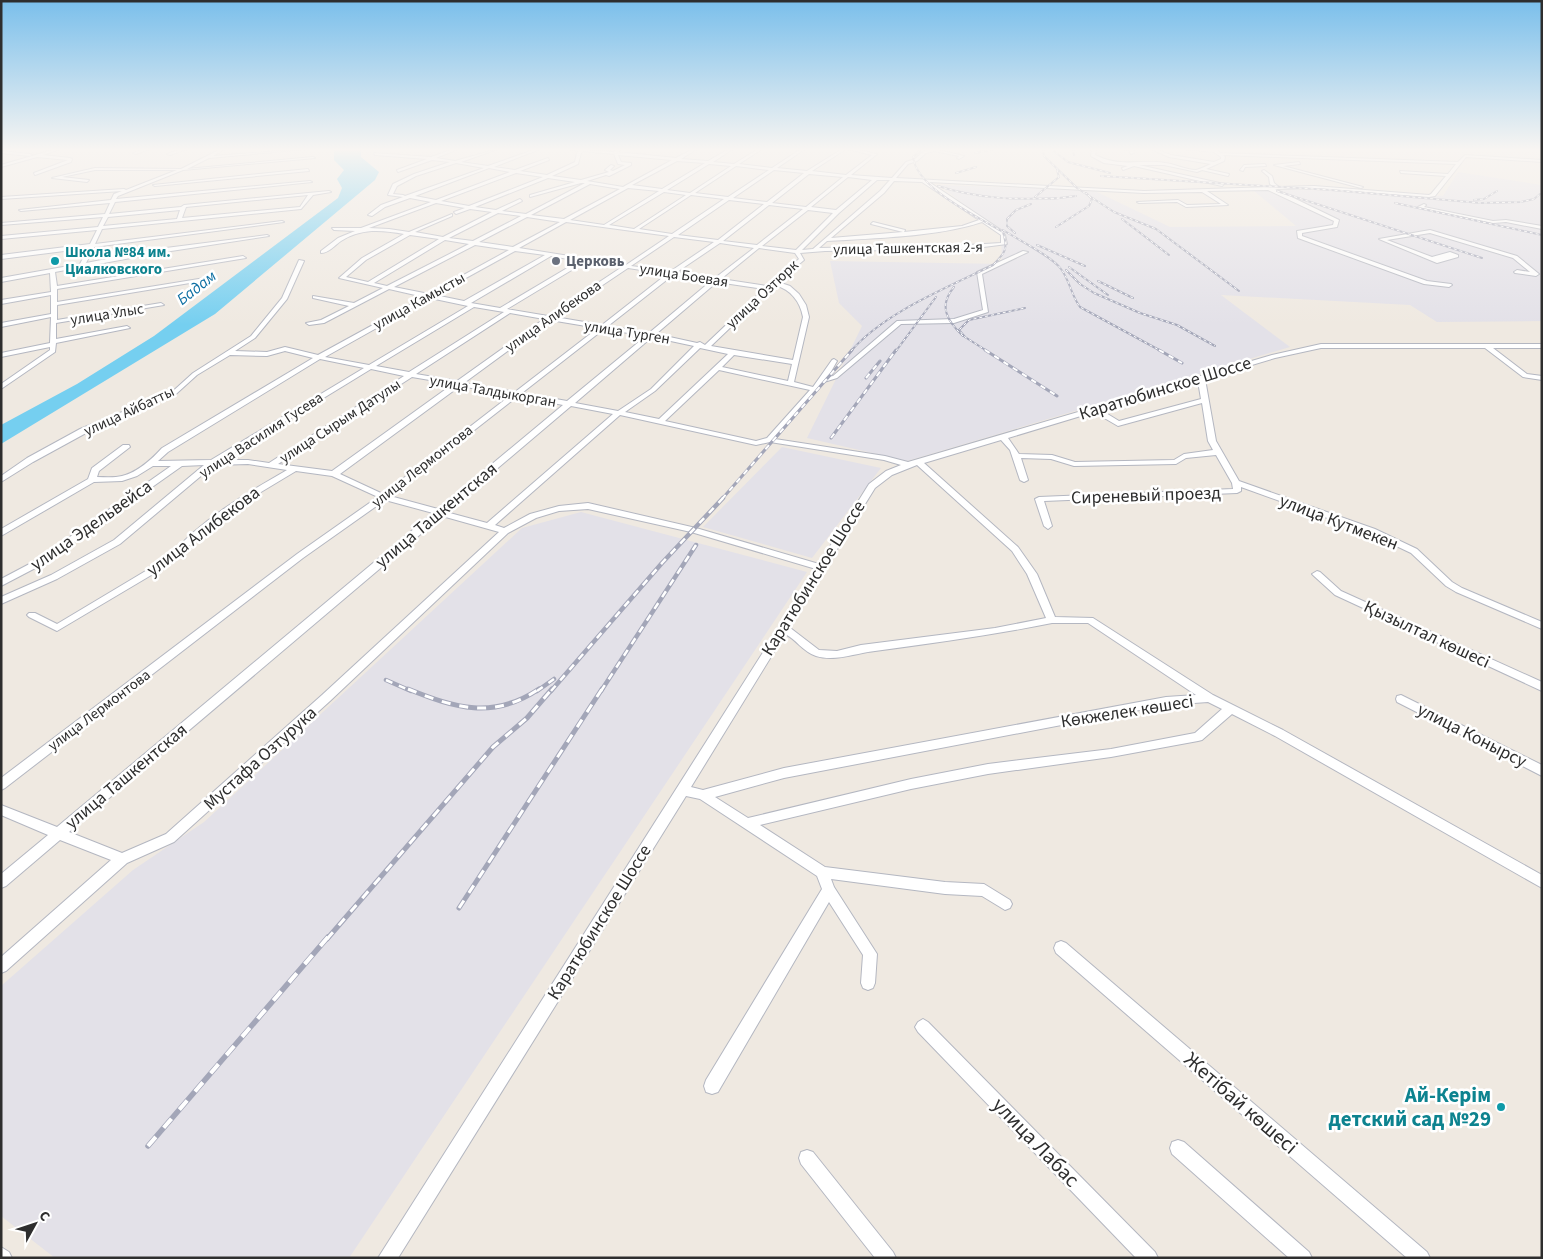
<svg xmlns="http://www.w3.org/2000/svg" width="1543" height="1259" font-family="'Source Sans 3',sans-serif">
  <rect width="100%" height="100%" fill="#efe9e1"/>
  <!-- industrial -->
  <path fill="#e3e1e8" d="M1458,172L1542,185V321L1437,322L1410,305L1221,295L1290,347L907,461L807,438L862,326L839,303L830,261L1002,264L1001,233L939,185L1093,190L1170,227L1296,226L1253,190L1290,189L1443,196Z
    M782,447L881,468L812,558L703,527Z
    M581,512L807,572L349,1258H55L1,1216V986L133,870L204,822L522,528Z"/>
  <!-- water -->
  <path fill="#75cff0" d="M334,149H361V157L379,172L375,180L215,314L1,444V425L77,384L154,336L338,198L342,188L337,179L344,170L334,160Z"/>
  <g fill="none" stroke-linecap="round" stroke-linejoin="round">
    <!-- minor casing -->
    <g stroke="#b4b7c1" stroke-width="2">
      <path id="minor" d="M56,149H60L43,155L70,158L72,159L71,162L35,175L34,173L68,160L37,157L1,167V165Z
        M145,149H149L136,154L133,153Z
        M182,149H187L170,155L167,154Z
        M221,149H225L213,156L306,149L209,158L187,169L313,157L315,158L183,170L118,196L116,199L310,181L312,182L115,202L109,214L181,207L184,205L329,191L331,192L313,195L301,209L102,229L95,244L282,221L284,222L94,247L86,263L158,249L267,235L269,236L158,253L55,272L57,286L243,256L246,258L57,289V302L211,277L214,279L57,305V320L161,303L164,305L56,323V339L127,326L130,328L56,343L55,352L1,389V384L50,350V347L1,357V353L50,343L51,317L1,327V323L51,314V295L1,304V300L51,292L50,273L1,282V278L80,264L88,248L1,259V255L90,244L97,230L1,239V236L98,227L103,217L1,225V223L105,214L110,203L21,211L19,210L111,200L114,194L122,191L1,199V197L124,189L126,190L177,170H95L62,177L89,180L87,182L52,178L95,168L181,169ZM308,195L300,207L182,218L186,207ZM180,210L177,219L103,226L108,217Z
        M454,149H458L436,158L455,161L498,149L461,162L488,166L536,149H540L494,167L515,170L548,158L549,160L520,171L547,175L575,162L577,153L579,151L568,149L613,152L619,149L621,150L617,152L676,158L693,149H697L681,159L708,161L729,149H733L713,162L734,164L758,149H762L739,164L772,168L801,149H805L777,168L807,171L842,149H846L812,171L846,175L872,155L848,149H854L877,154L851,175L892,178L906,162L915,159L924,151L934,149L964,156L959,159L957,158L959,156L934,151L926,153L917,161L908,164L896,178L1144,191L1274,187L1270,184L1269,177L1262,171L1264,170L1272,176L1274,183L1279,187L1314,186L1429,195L1431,194L1446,176L1401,173L1400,171L1448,174L1456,164L1223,155L1225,157L1224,161L1206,169L1229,174L1228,176L1202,170L1197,172L1164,165H1139L1224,184L1222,186L1134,166L1123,170L1122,168L1128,166L1104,163L1091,156L1092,149H1096L1095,155C1121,168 1139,159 1165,163C1175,164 1186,170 1196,170C1200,169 1206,166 1211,164L1169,157L1151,149H1155L1171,155L1214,162L1221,159V157L1214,152L1183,149H1215L1220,153L1458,162L1465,155L1542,160V162L1466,157L1435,196L1429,197L1314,188L1275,189L1339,220L1337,227L1302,233V236L1427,281L1451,284L1452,285L1449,287L1424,284L1298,238L1297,231L1333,225L1334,221L1268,190L1207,191L1228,205L1186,207L1177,202L1139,203L1137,202L1178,200L1187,205L1221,204L1202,192L1144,193L929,182L1001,230L1005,235L1007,244L968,249L825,251L800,253L804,260L778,282L790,286L799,294L806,305L809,317L794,382L813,387L832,360L834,359L837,361L828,377L833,376L897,321L954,319L983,310L977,272L1023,251L1028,252L982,274L988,312L954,323L901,324L837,378L824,382L775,439L885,456L908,462L1272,355L1321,344H1542V348H1493L1527,374L1542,376V380L1523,377L1485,348H1321L1275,358L1205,379L1216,441L1239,481L1375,529L1417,549L1452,582L1462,588L1542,622V629L1456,592L1446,586L1411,553L1369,533L1241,487V491L1237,493L1044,501L1052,526L1048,529L1044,526L1035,499L1039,497L1233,489L1232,483L1216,455L1186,458L1176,464L1074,466L1051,459L1021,458L1028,480L1024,482L1020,480L1010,450L1001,440L924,463L1018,547L1037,574L1055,617L1093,618L1213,695L1283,730L1542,875V888L1275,736L1232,714L1202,740L1198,741L1111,757L988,774L911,789L760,825L825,867L945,882L984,884L1010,900L1012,904L1010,908L1005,910L982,896L945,894L831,879L834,887L877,954L875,983L873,988L868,990L863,988L861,983L863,955L829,902L718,1092L712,1094L706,1092L704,1086L706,1080L822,889L817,876L700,799L686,796L398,1258H378L816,569L691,532L588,509L559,511L536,518L508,533L330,701L174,842L127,863L6,971L1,973V957L111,860L60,840L6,886L1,888V874L48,835L1,815V805L57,827L433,513L385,500L303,558L5,788L1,790V778L297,554L378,497L332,476L296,471L246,501L186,548L175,561L57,631L29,617L27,615L29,613H35L57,624L169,557C199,521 247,493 287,470L248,464L214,465L120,544L57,579L1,604V597L51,575L114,540L204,465L182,466L43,564L1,586V579L37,560L171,466H153L137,476L122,481L94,482L1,536V529L88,479L92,468L123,445H129L130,447L99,471L97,477C105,477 114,478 122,476C138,472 151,460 162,448L313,358L285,351L267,356L230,355L197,375L176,394L86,433L33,462L1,482V476L27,458L80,429L172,392L193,373L251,336L282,298L299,260L304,261L287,299L255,338L235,351L267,352L285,347L318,355L424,297L389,289L324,323L309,325L306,323L321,320L349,306L313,298V296L354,303L383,288L339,278L362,258L404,234C382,230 361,228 341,241C335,245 329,253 321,253V251L338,238L355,231L334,230L332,228H361L431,202L410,198L385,207L372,216L368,215L381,205L403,197L388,195L393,184L414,174L450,162L432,160L398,172L397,170L427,159L375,155L374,153L431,157ZM583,151L614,154L618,164L625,165L613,171L610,170L614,166L611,165L605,170L609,172L581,180L552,176L578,164L581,153ZM618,155L672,160L623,187L587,181L606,175L609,176L631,165V163L621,162ZM677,161L705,163L662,189L632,185ZM456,163L484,168L405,196L403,195L393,194L397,186L416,176ZM709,164L731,166L690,193L667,190ZM736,166L769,170L728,197L695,193ZM489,168L510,172L436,200L415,196ZM774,170L804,173L767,202L733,198ZM516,173L543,177L469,206L441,201ZM809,174L843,177L806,207L772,203ZM848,177L872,180L836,210L811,207ZM548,178L575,182L530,195V197L581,183H585L526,214L502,211L522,201L520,199L496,210L475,207ZM877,180H890L880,191L813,249L802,250L839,213ZM894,181L922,182L979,220L962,226L904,232L905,230L873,222L871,224L903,232L831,238L884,193ZM590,184L620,189L564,219L531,215ZM628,188L659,191L604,225L570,220ZM664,192L686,195L634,229L609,225ZM691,195L724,199L672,234L639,229ZM729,200L764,204L718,240L678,235ZM436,203L465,208L454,212L456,214L470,209L492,212L443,237L415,232L452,216V214L409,232L389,229L369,228ZM769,205L803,209L757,245L723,241ZM808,210L833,213L796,250L762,246ZM498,213L521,216L473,241L449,238ZM527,217L560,222L513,247L479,242ZM566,222L669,236L626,265L519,248ZM982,222L1001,235V243L968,245L819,248L827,241C875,238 937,237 982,222ZM410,235L439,239L368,282L346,277L366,260ZM674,237L714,242L671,271L631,266ZM445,240L469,244L387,286L374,283ZM720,243L754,248L715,278L677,272ZM475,245L509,250L429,294L394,287ZM759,248L795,253L799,259L767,286L721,279ZM515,251L545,255L464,301L435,295ZM551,256L579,261L500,308L471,303ZM585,262L622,267L548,316L507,309ZM628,268L667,274L602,325L555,317ZM673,275L711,281L649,333L608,326ZM717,282L764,289L705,345L700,342L697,343L656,334ZM775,285C791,290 800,301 803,317L793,360L711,346ZM430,298L468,306L369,365L325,357ZM474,307L504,312L409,372L376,366ZM510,313L544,319L457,381L416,374ZM550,320L598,328L515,392L464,383ZM604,329L646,336L567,401L522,393ZM652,337L694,346L651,389L618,411L575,403ZM700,348L728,354L659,419L625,412L655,391ZM734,355L792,364L788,381L722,367ZM320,359L364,368L211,460L158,461L168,452ZM371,369L404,376L269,463L248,460H222ZM719,370L810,390L767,438L756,441L665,421ZM412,377L453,384L332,471L278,464ZM1198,381L1201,399L1119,421L1101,410ZM460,386L511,395L383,494L340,474ZM518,396L563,405L438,509L390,496ZM1202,403L1208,441L1213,450L1184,454L1174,460L1075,462L1052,455L1019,454L1008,438L1094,412L1118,426ZM571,406L613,414L487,523L446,512ZM620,415L756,445L770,442L884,460L901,465L886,471L869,484L819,564L696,528L588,503L559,506L530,514L504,528L495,525ZM917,465L1012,551L1027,574L1046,618L995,628L861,645L837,651L819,650L789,627L875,488L892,475ZM442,516L499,532L322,695L166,834L122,853L69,832ZM1052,623H1088L1196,695L1166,697L784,768L703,790L691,787L785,634C796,639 803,652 816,656C835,662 856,653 875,651C935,643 993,635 1052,623ZM1208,702L1222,709L1195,733L1111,749L988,764L911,779L748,818L715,797L784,778L1166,705Z
        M1122,149H1133L1134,153L1131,154L1129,150Z
        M1,151L30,154L32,155L30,156L1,153Z
        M1299,162L1300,164L1283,166L1363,187L1361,188L1274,165Z
        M1265,164L1266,166L1245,167L1243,171L1240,170L1244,165Z
        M308,169L309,171L155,186L153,185Z
        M1424,204L1426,205L1424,207L1493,221L1506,220L1542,226V229L1506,222L1493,223L1418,207Z
        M1430,230L1517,256L1539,274L1536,276L1515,273L1514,272L1517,270L1530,272L1513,258L1430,233L1387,240L1432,257L1450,252L1458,255V257L1437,263L1379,239Z
        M1317,571L1320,572L1341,591L1542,682V691L1335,595L1314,576L1312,574Z
        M1401,695L1542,765V776L1397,702L1396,699L1397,696Z
        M1061,941L1066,943L1427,1252L1430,1258H1407L1056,953L1054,948L1056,943Z
        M923,1019L928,1022L1155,1252L1158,1258H1136L918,1032L915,1027L918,1022Z
        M1178,1140L1184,1142L1309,1252L1312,1258H1289L1172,1154L1170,1148L1172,1142Z
        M807,1150L813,1152L893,1252L896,1258H875L801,1164L799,1158L801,1152Z
        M1,1247L9,1252L12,1258H1Z"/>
    </g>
    <!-- minor -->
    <use href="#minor" fill="#fff" fill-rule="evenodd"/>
    <!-- rail-far4 casing -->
    <g stroke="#a3a6b8" stroke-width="2">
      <path id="rail-far4" d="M1043,149L1044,156L1077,188L1114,212L1156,229L1239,291
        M1051,149L1068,162L1110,173
        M1073,149L1074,155
        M975,153L995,149
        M956,173L976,167
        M1101,176L1331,190L1481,203L1521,202L1534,199L1540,194
        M938,186C978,199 1017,200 1059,198
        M1277,191L1482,258
        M1035,197L1059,177L1057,170
        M1051,199L1076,196
        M1474,200L1484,199L1497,191
        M1395,203L1542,235
        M1122,219L1169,255
        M1056,227L1089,206L1092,199L1086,193
        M1003,230C1017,239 1053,257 1061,269C1070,281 1071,295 1080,307L1161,351
        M1015,233L1007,226V219L1016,210L1031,204
        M1037,245L1085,266
        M1069,267L1108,295
        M1066,270L1080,284L1094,293L1140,313L1177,325L1215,346
        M1098,281L1133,298
        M954,287C938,306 947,321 963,336
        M851,351C885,312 947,288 993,265C1006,252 1008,249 1003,232C977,216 917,189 913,157L922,149
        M896,351L936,297
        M987,351L965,337L959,330L969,320L1025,308"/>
    </g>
    <!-- rail-far3 casing -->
    <g stroke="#a3a6b8" stroke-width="3">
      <path id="rail-far3" d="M985,350L1057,396
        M1159,350L1182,363
        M866,378L880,361
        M831,438L896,350
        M722,499L852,350"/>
    </g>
    <!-- rail-far2 casing -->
    <g stroke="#a3a6b8" stroke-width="4.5">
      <path id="rail-far2" d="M386,680L411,691
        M537,691L554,679
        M551,691L662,563L723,498
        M601,691L696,545"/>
    </g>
    <!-- rail-far1 casing -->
    <g stroke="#a3a6b8" stroke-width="5">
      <path id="rail-far1" d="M408,689C455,708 493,720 539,689
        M459,908L602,689
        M327,939L493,747L527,718L552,689"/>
    </g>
    <!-- rail casing -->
    <g stroke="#a3a6b8" stroke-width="5.5">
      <path id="rail" d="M148,1146L328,937"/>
    </g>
    <!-- rail-far4 -->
    <use href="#rail-far4" stroke="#fff" stroke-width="1" stroke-dasharray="3" stroke-linecap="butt"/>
    <!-- rail-far3 -->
    <use href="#rail-far3" stroke="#fff" stroke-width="2" stroke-dasharray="5.5" stroke-linecap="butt"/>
    <!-- rail-far2 -->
    <use href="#rail-far2" stroke="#fff" stroke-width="2.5" stroke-dasharray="7" stroke-linecap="butt"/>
    <!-- rail-far1 -->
    <use href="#rail-far1" stroke="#fff" stroke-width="3" stroke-dasharray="9" stroke-linecap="butt"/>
    <!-- rail -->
    <use href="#rail" stroke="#fff" stroke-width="4" stroke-dasharray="12" stroke-linecap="butt"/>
  </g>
  <!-- sky -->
  <linearGradient id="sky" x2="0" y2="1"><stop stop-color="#7abfeb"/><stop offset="0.46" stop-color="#f8f5f2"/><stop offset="1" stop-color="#f8f5f2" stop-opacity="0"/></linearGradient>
  <rect width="1543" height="325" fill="url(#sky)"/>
  <!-- markers -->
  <g fill="#0f9aa8" stroke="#fff" stroke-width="2">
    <circle cx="55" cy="261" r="5"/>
    <circle cx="1501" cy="1107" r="5"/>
  </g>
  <circle fill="#6b7280" stroke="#fff" stroke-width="2" cx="556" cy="261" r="5"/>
  <g text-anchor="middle" stroke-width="5" stroke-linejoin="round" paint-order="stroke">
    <!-- far-street labels -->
    <g font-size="15" fill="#2e2e2e" stroke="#fff">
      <text transform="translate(908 248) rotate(-1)" y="5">улица Ташкентская 2-я</text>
      <text transform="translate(684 275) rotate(9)" y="5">улица Боевая</text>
      <text transform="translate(762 294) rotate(-43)" y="5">улица Озтюрк</text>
      <text transform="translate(419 301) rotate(-29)" y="5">улица Камысты</text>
      <text transform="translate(107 314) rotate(-9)" y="5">улица Улыс</text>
      <text transform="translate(553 316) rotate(-35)" y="5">улица Алибекова</text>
      <text transform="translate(627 332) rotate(9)" y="5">улица Турген</text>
      <text transform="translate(493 391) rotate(10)" y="5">улица Талдыкорган</text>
      <text transform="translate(129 411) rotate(-25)" y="5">улица Айбатты</text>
      <text transform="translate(340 421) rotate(-33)" y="5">улица Сырым Датулы</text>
      <text transform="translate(261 435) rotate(-33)" y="5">улица Василия Гусева</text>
      <text transform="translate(422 466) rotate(-38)" y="5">улица Лермонтова</text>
      <text transform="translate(99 710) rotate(-37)" y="5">улица Лермонтова</text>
    </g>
    <!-- far-culture labels -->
    <g font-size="15" font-weight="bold" fill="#0d838f" stroke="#fff" text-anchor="start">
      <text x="65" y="257">Школа №84 им.<tspan x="65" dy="17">Циалковского</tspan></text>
    </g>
    <!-- far-worship labels -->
    <g font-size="15" font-weight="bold" fill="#5b616d" stroke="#fff" text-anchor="start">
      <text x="566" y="266">Церковь</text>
    </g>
    <!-- far-water labels -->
    <g font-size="16" font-style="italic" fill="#0d6fa3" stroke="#fff">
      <text transform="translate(196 287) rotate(-38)" y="6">Бадам</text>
    </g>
    <!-- street labels -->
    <g font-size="18" fill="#2e2e2e" stroke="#fff">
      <text transform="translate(1165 388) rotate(-17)" y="6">Каратюбинское Шоссе</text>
      <text transform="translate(1146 495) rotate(-2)" y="6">Сиреневый проезд</text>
      <text transform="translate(436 515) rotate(-40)" y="6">улица Ташкентская</text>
      <text transform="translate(1339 522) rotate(21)" y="6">улица Кутмекен</text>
      <text transform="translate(91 525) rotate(-35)" y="6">улица Эдельвейса</text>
      <text transform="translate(203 531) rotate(-37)" y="6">улица Алибекова</text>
      <text transform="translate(813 578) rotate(-58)" y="6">Каратюбинское Шоссе</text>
      <text transform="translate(1427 634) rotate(25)" y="6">Қызылтал көшесі</text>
      <text transform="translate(1127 711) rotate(-9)" y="6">Көкжелек көшесі</text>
      <text transform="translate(1472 735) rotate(27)" y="6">улица Конырсу</text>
      <text transform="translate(260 758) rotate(-42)" y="6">Мустафа Озтурука</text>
      <text transform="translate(126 776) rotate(-40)" y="6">улица Ташкентская</text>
      <text transform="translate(599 922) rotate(-58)" y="6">Каратюбинское Шоссе</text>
    </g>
    <!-- near-culture labels -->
    <g font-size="21" font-weight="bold" fill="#0d838f" stroke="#fff" text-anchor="end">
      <text x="1491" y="1102">Ай-Керім<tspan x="1491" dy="24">детский сад №29</tspan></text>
    </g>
    <!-- near-street labels -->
    <g font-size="21" fill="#2e2e2e" stroke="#fff">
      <text transform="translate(1241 1103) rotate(41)" y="7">Жетібай көшесі</text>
      <text transform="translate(1036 1142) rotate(46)" y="7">улица Лабас</text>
    </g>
  </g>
  <!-- border -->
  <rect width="1543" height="1259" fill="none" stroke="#2e2e2e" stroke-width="5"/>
  <!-- north arrow -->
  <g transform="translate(35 1224) rotate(50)" stroke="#ffffff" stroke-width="4" paint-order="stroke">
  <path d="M0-4L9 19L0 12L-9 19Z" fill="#2e2e2e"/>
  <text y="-8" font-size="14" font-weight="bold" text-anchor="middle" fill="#2e2e2e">С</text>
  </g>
</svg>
